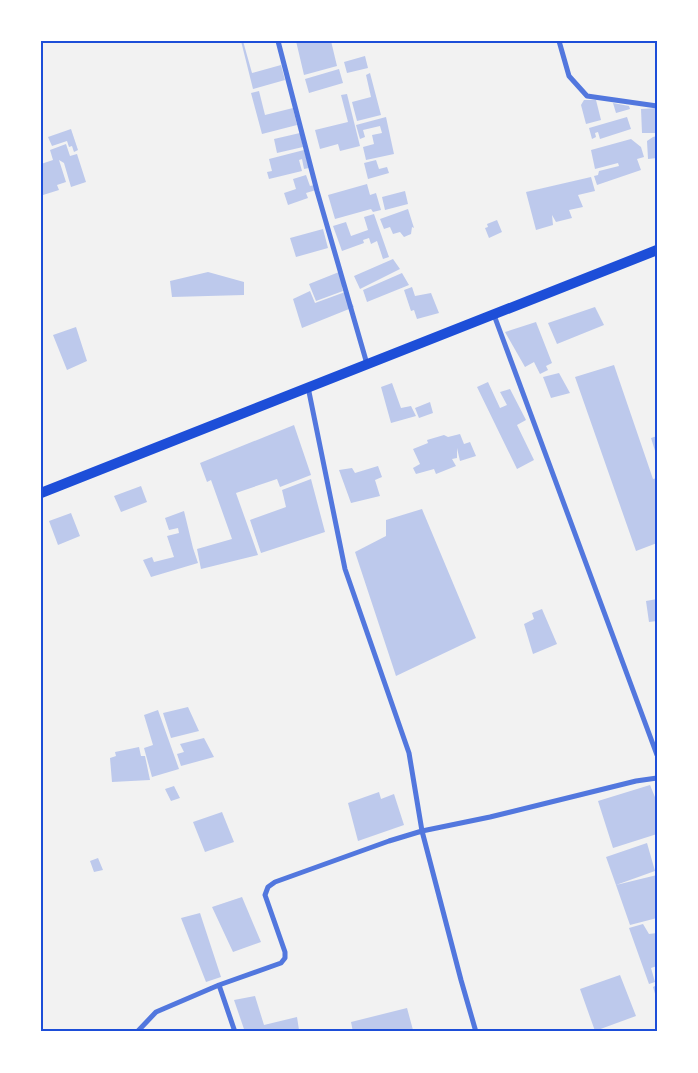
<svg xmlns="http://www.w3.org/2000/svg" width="698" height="1073" font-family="Ubuntu,sans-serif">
  <rect width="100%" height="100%" fill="#f2f2f2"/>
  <!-- building -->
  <path fill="#bdc9ec" d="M241,41H243L252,73L281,65L285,80L253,89Z
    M296,41H331L337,66L304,75Z
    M365,56L368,68L347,73L344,62Z
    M339,69L343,83L309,93L305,79Z
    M370,73L381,115L357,121L352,102L371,97L366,75Z
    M259,91L265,115L293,108L297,125L262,134L251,93Z
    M347,94L360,146L340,151L338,144L320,149L315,130L348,122L341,95Z
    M584,100H596L601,120L586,124L581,105Z
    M613,103L629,106L630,109L616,113Z
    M657,108V133H642L641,109Z
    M386,117L394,154L366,160L363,147L374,144L372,135L382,133L380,126L363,130L365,137L360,139L356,125Z
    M627,117L631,129L600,139L598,132L595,133L596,137L592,139L589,128Z
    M71,129L78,150L74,152L72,146L69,147L67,141L52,146L48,137Z
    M300,133L303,147L277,153L274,139Z
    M657,136V158L648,159L647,141L653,137Z
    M631,139L641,147L644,157L637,159L641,170L597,185L594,176L598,175L599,171L619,166L618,163L595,169L591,150Z
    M66,144L70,156L77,154L86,182L71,187L64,163L59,160L66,182L57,185L59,190L43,195L41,188V164L53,160L50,150Z
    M304,150L309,168L304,169L302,159L299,160L302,171L269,179L267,172L272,171L269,159Z
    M376,160L379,169L387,167L389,173L368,179L364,163Z
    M306,175L310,186L314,185L316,190L306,193L308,198L288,205L284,193L296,189L293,179Z
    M591,177L595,191L578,195L583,207L569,210L572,218L556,222L552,215L553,225L536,230L526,192Z
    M367,184L370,195L376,193L381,210L373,212L371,209L335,219L328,195Z
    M405,191L408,204L385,210L382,197Z
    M408,209L414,228L412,227L411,234L404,237L400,232L393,234L390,227L384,229L380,219Z
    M374,214L389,257L383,259L377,241L371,244L369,238L363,240L364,243L342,251L333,226L346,222L351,236L368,230L364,217Z
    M497,220L502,232L489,238L485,228L488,227L487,224Z
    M323,229L328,248L296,257L290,238Z
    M393,259L400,269L360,289L354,276Z
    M208,272L244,282V295L172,297L170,281Z
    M339,272L345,286L342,287L343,291L316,301L309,284Z
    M402,273L409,285L367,302L363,290Z
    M412,287L415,296L431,293L439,313L417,319L414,310L411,311L404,290Z
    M310,291L315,303L345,292L354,307L302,328L293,299Z
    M595,307L604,325L557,344L548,323Z
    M536,322L552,363L546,366L548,370L540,374L534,362L525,367L505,332Z
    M76,327L87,361L67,370L53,335Z
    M614,365L653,479L657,478V543L636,551L575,377Z
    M559,373L570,393L551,398L543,377Z
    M488,382L500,408L507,405L500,392L510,389L526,420L517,425L534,460L517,469L477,387Z
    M392,383L401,408L411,406L416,416L391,423L381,387Z
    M430,402L433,413L419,418L415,408Z
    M294,425L311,475L280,487L277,479L236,493L258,555L201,569L197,549L232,539L211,480L207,482L200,463Z
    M460,434L464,444L470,442L476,456L460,461L457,448V458L452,459L456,466L436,474L434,469L416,474L413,468L420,464L413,449L428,443L427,440L444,435L448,437Z
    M657,436V454H656L651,438Z
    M378,466L382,477L375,480L380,496L351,503L339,470L352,468L355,473Z
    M311,479L325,532L261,553L250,520L286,507L282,490Z
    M141,486L147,502L121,512L114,496Z
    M422,509L476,638L396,676L355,552L386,536V520Z
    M184,511L193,548L198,563L151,577L143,560L152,557L154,562L174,557L167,536L179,533L178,528L169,530L165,518Z
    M71,513L80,536L58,545L49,521Z
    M657,599V621L649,622L646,601Z
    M542,609L557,644L533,654L524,624L534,619L532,613Z
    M188,707L199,731L171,738L163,713Z
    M158,710L179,769L152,777L144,748L153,745L144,715Z
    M204,738L214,757L181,766L177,754L184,752L180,744Z
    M139,747L141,756H145L150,780L112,782L110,758L116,756L115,752Z
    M650,785L657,802V834L613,848L598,801Z
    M174,786L180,798L171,801L165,789Z
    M379,792L381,799L394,794L404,825L358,841L348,803Z
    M222,812L234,842L205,852L193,822Z
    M647,843L655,871L616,885L606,857Z
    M98,858L103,870L94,872L90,861Z
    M657,875V918L630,925L616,885Z
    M242,897L261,942L233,952L212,907Z
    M200,913L221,977L206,982L181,918Z
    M643,924L649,934L657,933V966L651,968L655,982L649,984L629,928Z
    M620,975L636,1016L595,1031L580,989Z
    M657,985V997H656L653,987Z
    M255,996L264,1025L297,1017L299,1030L294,1032H245L234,1000Z
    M407,1008L413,1030L407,1032H353L351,1022Z"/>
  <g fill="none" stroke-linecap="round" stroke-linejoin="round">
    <!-- minor -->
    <path stroke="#5277de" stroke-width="5" d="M278,41L317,191L367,364
      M559,41L569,76L587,96L657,106
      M494,315L657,755
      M308,387L345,569L409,753L422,831L461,980L476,1032
      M219,985L235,1032
      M137,1032L156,1012L219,985L281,963L285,958V952L265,895L268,887L275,882L389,841L422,831L490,817L636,781L657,778"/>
    <!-- secondary -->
    <path stroke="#1d4ed8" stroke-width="10" d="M41,493L657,250"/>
  </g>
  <!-- border -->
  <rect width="698" height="1073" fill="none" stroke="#ffffff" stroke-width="85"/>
  <rect x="42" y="42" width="614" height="988" fill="none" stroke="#1d4ed8" stroke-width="2"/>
</svg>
